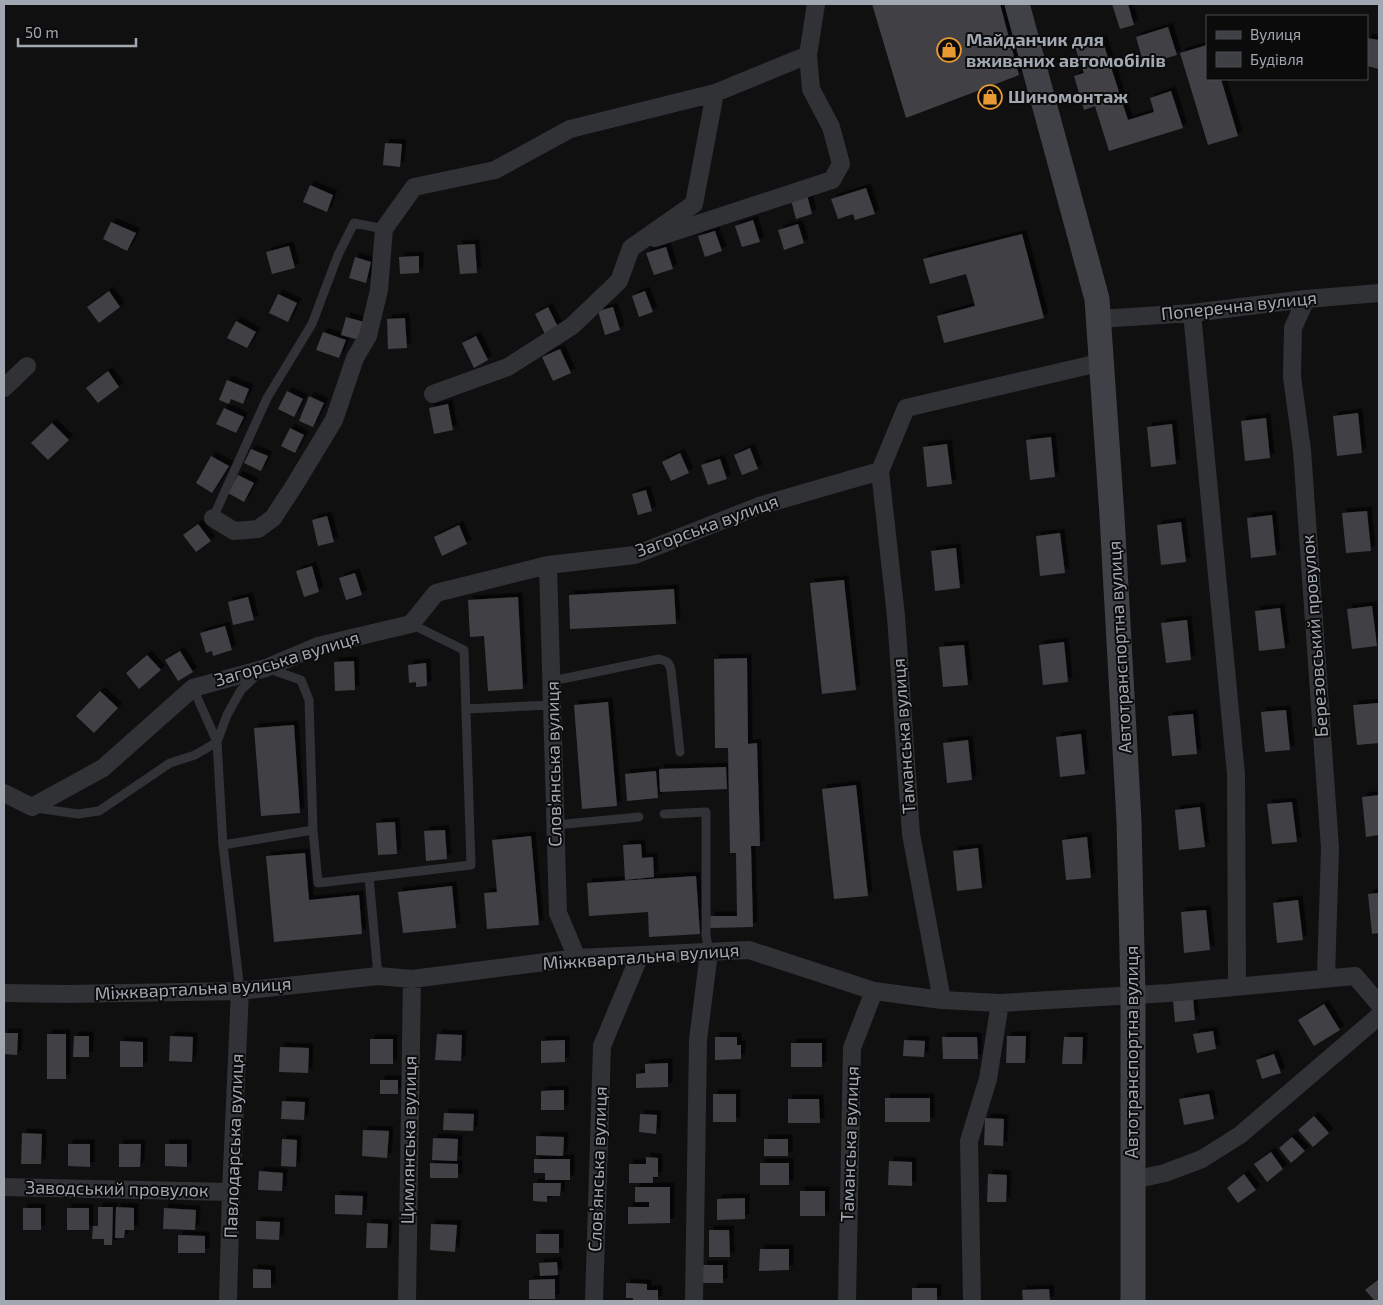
<svg xmlns="http://www.w3.org/2000/svg" width="1383" height="1305" font-family="'Exo 2',sans-serif">
  <defs>
    <filter id="shadow"><feDropShadow dx="4.5" dy="-4.5" stdDeviation="0" flood-color="#0009"/></filter>
  </defs>
  <rect width="100%" height="100%" fill="#101011"/>
  <!-- building -->
  <path fill="#3f4044" filter="url(#shadow)" d="M872,4H1000L1019,75L906,118Z
    M1112,4H1128L1134,25L1120,29Z
    M1168,27L1177,55L1144,65L1136,37Z
    M1367,38L1379,40V69L1367,66Z
    M1102,39L1128,120L1154,112L1150,98L1171,91L1183,128L1109,151L1095,106L1084,110L1074,76L1084,73L1075,47Z
    M1207,45V79H1221L1238,136L1208,145L1180,53Z
    M385,143L402,144L400,167L383,165Z
    M310,185L333,195L327,212L303,202Z
    M866,188L875,214L855,220L853,214L838,219L831,199Z
    M807,195L812,214L796,219L791,200Z
    M753,220L760,242L742,247L735,226Z
    M111,222L136,233L127,251L103,239Z
    M798,224L804,243L784,250L778,230Z
    M715,231L722,251L705,257L698,236Z
    M1022,234L1044,318L944,343L937,316L975,306L966,274L930,284L923,259Z
    M475,244L477,273L460,274L457,245Z
    M289,246L295,268L272,274L266,252Z
    M666,247L673,269L654,275L646,253Z
    M419,256V273L400,274L399,257Z
    M355,257L371,262L366,283L349,278Z
    M109,291L120,307L99,323L87,307Z
    M645,291L653,312L639,317L632,296Z
    M278,294L297,303L288,322L269,313Z
    M548,307L558,327L545,334L535,314Z
    M613,307L620,330L605,335L598,311Z
    M346,317L364,322L359,340L341,335Z
    M405,318L407,348L388,349L387,319Z
    M236,321L256,332L247,348L227,338Z
    M323,332L346,340L339,358L316,350Z
    M476,336L488,360L474,368L462,343Z
    M560,349L571,373L553,381L542,357Z
    M108,371L119,387L98,403L86,388Z
    M227,380L249,389L243,404L231,399L229,404L219,400Z
    M287,391L303,399L294,417L278,409Z
    M309,396L324,403L313,427L299,421Z
    M448,404L453,430L434,434L429,408Z
    M224,408L244,417L236,433L216,424Z
    M1358,413L1362,453L1337,456L1333,416Z
    M1266,418L1270,458L1245,461L1241,421Z
    M52,423L69,440L48,460L31,443Z
    M1172,424L1176,464L1151,467L1147,427Z
    M290,428L304,435L295,453L281,446Z
    M1051,437L1055,477L1030,480L1026,440Z
    M947,444L952,484L927,487L923,447Z
    M750,448L758,469L742,475L734,455Z
    M251,449L268,456L261,471L244,463Z
    M680,453L689,473L671,481L662,462Z
    M211,456L229,466L212,493L196,483Z
    M720,459L727,479L708,485L701,465Z
    M238,475L254,483L244,502L228,493Z
    M646,490L652,511L638,515L632,494Z
    M1367,511L1371,551L1346,553L1342,513Z
    M1272,515L1276,555L1251,558L1247,518Z
    M327,516L334,542L318,546L312,520Z
    M1181,522L1186,562L1161,565L1157,525Z
    M198,524L211,541L196,552L183,535Z
    M459,525L467,544L442,556L434,537Z
    M1060,533L1065,573L1040,576L1036,536Z
    M956,548L960,588L935,591L931,551Z
    M312,566L319,592L304,597L296,571Z
    M355,573L362,595L346,600L339,578Z
    M844,580L856,690L822,694L810,583Z
    M674,589L676,624L570,629L569,595Z
    M248,597L254,620L233,625L228,602Z
    M518,597L523,689L488,691L484,636L470,637L468,600Z
    M1372,606L1377,646L1352,649L1347,609Z
    M1280,608L1285,648L1259,651L1255,611Z
    M1187,620L1191,660L1166,663L1161,623Z
    M225,626L232,650L213,656L212,651L206,653L200,633Z
    M1064,642L1068,682L1043,685L1039,645Z
    M964,645L968,685L943,687L939,647Z
    M180,651L193,672L178,681L165,660Z
    M147,655L161,670L139,689L126,673Z
    M747,658L748,744L757,743L760,846H751L753,927L710,928V916H737L736,853H730L728,748H715L714,659Z
    M354,661L355,690L335,691L334,662Z
    M426,663L427,686L416,687V682L409,683L408,665Z
    M100,691L118,708L94,733L76,716Z
    M608,702L617,806L582,809L574,705Z
    M1379,703V743L1357,745L1353,705Z
    M1286,710L1290,750L1265,752L1261,712Z
    M1193,714L1197,754L1172,756L1168,716Z
    M294,725L300,813L261,816L254,728Z
    M1081,734L1085,774L1060,777L1056,737Z
    M968,740L972,780L947,783L943,743Z
    M726,767L727,789L660,792L659,769Z
    M656,771L658,798L627,801L625,774Z
    M856,785L868,896L834,899L822,789Z
    M1379,795V835L1366,837L1362,797Z
    M1292,802L1297,842L1272,844L1267,804Z
    M1200,807L1205,847L1179,850L1175,810Z
    M395,822L397,854L378,855L376,823Z
    M445,830L447,859L426,861L424,831Z
    M531,836L539,925L487,929L484,893L497,892L492,840Z
    M1087,837L1091,878L1066,880L1062,840Z
    M641,844L642,858L653,857L654,877L625,880L623,845Z
    M978,848L982,888L957,891L953,851Z
    M305,853L309,900L359,895L362,934L274,942L266,856Z
    M696,876L700,934L649,937L648,912L589,916L587,883Z
    M452,886L456,928L403,933L398,892Z
    M1379,893V933L1372,934L1368,894Z
    M1298,900L1303,940L1277,943L1273,903Z
    M1206,910L1210,950L1184,953L1181,912Z
    M1193,998L1195,1020L1175,1022L1173,1001Z
    M1324,1004L1340,1030L1314,1046L1298,1020Z
    M1213,1031L1216,1049L1197,1053L1193,1034Z
    M4,1033H18L17,1055L4,1054Z
    M47,1034H66V1079H47Z
    M437,1034L462,1035L461,1061L435,1060Z
    M74,1036H89V1057H73Z
    M170,1036L193,1037L192,1062L169,1061Z
    M1007,1036H1026L1025,1063H1006Z
    M715,1037H737V1045H741V1059L715,1060Z
    M942,1037H977L978,1059H943Z
    M1064,1037H1083L1082,1064H1062Z
    M370,1039H393V1064H370Z
    M565,1040V1062L541,1063V1041Z
    M904,1040L925,1041L924,1057L903,1056Z
    M120,1041L143,1042V1067H120Z
    M791,1043H822V1067H791Z
    M280,1047L309,1048L308,1073L279,1072Z
    M1274,1054L1281,1073L1262,1079L1256,1060Z
    M668,1063V1087L636,1088V1074L645,1073V1064Z
    M380,1080H398V1094H380Z
    M564,1090V1110H541V1091Z
    M713,1094H736V1122H713Z
    M1209,1094L1214,1119L1184,1125L1179,1099Z
    M885,1098H930V1122H885Z
    M788,1099H819L820,1123H788Z
    M282,1101L305,1102L304,1120L281,1119Z
    M444,1113L474,1114L473,1131L443,1130Z
    M640,1114L657,1115L656,1134L639,1132Z
    M1314,1116L1329,1133L1313,1147L1298,1130Z
    M985,1118L1004,1119L1003,1146L984,1145Z
    M363,1130L389,1131L387,1158L362,1156Z
    M22,1133L42,1134L41,1164H21Z
    M536,1136L564,1137L563,1156L536,1155Z
    M1292,1137L1305,1151L1291,1163L1279,1148Z
    M433,1138L458,1139L457,1161L432,1160Z
    M282,1139L297,1140L296,1167L281,1166Z
    M764,1139H788V1156H764Z
    M68,1144H90V1167L68,1166Z
    M119,1144H141L140,1167H119Z
    M165,1144H187V1167L165,1166Z
    M1271,1152L1283,1169L1267,1182L1254,1164Z
    M646,1157L658,1158V1177H653V1183H629V1164H646Z
    M534,1159H570V1180H545V1173H534Z
    M889,1161L912,1162V1186L888,1185Z
    M430,1163L458,1164V1178H430Z
    M760,1163H789V1185H760Z
    M259,1171L283,1173L282,1191L258,1190Z
    M988,1174L1007,1175L1006,1202H987Z
    M1244,1174L1256,1190L1238,1203L1227,1188Z
    M533,1183H561L560,1196H547V1202L533,1201Z
    M635,1187H670V1223L628,1224V1207H649V1202H635Z
    M800,1191H825V1216H800Z
    M335,1195L363,1196L362,1215L335,1214Z
    M745,1198V1219L717,1220V1199Z
    M98,1207H113L112,1245H104V1239H92L93,1226H98Z
    M116,1207L134,1208V1230H125L124,1238H115Z
    M23,1208H41V1230H23Z
    M67,1208H89V1230H67Z
    M164,1208L196,1210L195,1230L163,1229Z
    M256,1221L280,1222L279,1240L256,1239Z
    M367,1223L388,1224L387,1248H366Z
    M431,1224L457,1225L455,1252L430,1250Z
    M709,1230H729L730,1257H709Z
    M536,1234H559V1253H536Z
    M178,1235L205,1236V1253H178Z
    M760,1249H789V1270L759,1271Z
    M557,1262L558,1275L540,1276L539,1263Z
    M703,1265H723V1283H703Z
    M253,1269L271,1270V1288H253Z
    M555,1279V1299H529V1280Z
    M1379,1279V1301H1375L1365,1290Z
    M626,1283L647,1284V1290H658V1301H633V1298H626Z
    M912,1288H937V1301H912Z
    M1049,1289L1050,1301H1023L1022,1290Z"/>
  <g fill="none" stroke-linecap="round" stroke-linejoin="round">
    <!-- service -->
    <path stroke="#313236" stroke-width="9" d="M213,518L267,398L312,324L338,255L354,223L384,229
      M552,681L659,659C667,661 669,662 671,670L680,752
      M193,688L217,742L223,845L240,991
      M466,709L552,705
      M36,808L78,814L99,811L170,763L195,755L217,742L227,715L241,690L258,674
      M664,814L706,812V935L709,952
      M555,825L639,817
      M313,830L318,883L369,877L378,976
      M223,845L313,830L309,700L301,680L269,669
      M369,877L471,865L464,650L411,624"/>
    <!-- minor -->
    <path stroke="#313236" stroke-width="18" d="M655,238L832,180L841,164L831,127L811,89L808,55
      M1306,299L1293,328L1292,377L1302,450L1330,848L1326,977
      M1192,313L1236,774L1237,986
      M1099,319L1192,313L1306,299L1379,293
      M4,388L27,366
      M433,394L508,367L572,326L619,281L631,248L694,204L715,93L808,55L816,4
      M880,471L896,616L911,834L942,1000
      M213,518L234,531L258,529L273,518L294,486L334,420L355,358L368,336L379,290L384,229L414,187L495,170L570,129L715,93
      M548,565L558,913L577,958
      M4,793L32,807L103,768L193,688L266,668L318,646L411,624L436,593L548,565L635,555L759,506L880,471L906,408L1103,362
      M4,993L68,994L240,991L378,976L412,979L577,958L749,950L874,991L942,1000L1000,1003L1169,993L1355,976L1379,1004
      M1133,1180L1165,1173L1202,1159L1240,1135L1379,1016
      M4,1187L231,1192
      M228,1301L231,1192L240,991
      M407,1301L412,979
      M594,1301L602,1046L640,955
      M694,1301L698,1040L709,952
      M847,1301L852,1048L874,991
      M972,1301L969,1141L988,1079L1000,1003"/>
    <!-- secondary -->
    <path stroke="#3f4146" stroke-width="25" d="M1017,4L1097,299L1112,516L1129,821L1133,995V1301"/>
  </g>
  <!-- icons -->
  <defs>
    <g id="shop-ring" transform="scale(1.25)"><circle r="9.5" fill="#0b0b0c" stroke="#e89931" stroke-width="1.5"/><path d="M-5-2.5h2.3a2.7 3.5 0 0 1 5.4 0H5L5.5 6h-11ZM-1.5-2.5h3a1.5 2.3 0 0 0-3 0Z" fill="#e89931"/></g>
  </defs>
  <g fill-rule="evenodd">
    <use href="#shop-ring" x="949" y="50"/>
    <use href="#shop-ring" x="990" y="97"/>
  </g>
  <g text-anchor="middle" stroke-width="4" stroke-linejoin="round" paint-order="stroke">
    <!-- poi labels -->
    <g font-size="18" font-weight="bold" fill="#a2a8b1" stroke="#0b0b0c" text-anchor="start">
      <text x="966" y="46">Майданчик для<tspan x="966" dy="21">вживаних автомобілів</tspan></text>
      <text x="1008" y="103">Шиномонтаж</text>
    </g>
    <!-- street labels -->
    <g font-size="18" fill="#a2a8b1" stroke="#0b0b0c">
      <text transform="translate(1239 306) rotate(-6)" y="6">Поперечна вулиця</text>
      <text transform="translate(707 526) rotate(-20)" y="6">Загорська вулиця</text>
      <text transform="translate(1315 636) rotate(-94)" y="6">Березовський провулок</text>
      <text transform="translate(1120 647) rotate(-93)" y="6">Автотранспортна вулиця</text>
      <text transform="translate(287 659) rotate(-17)" y="6">Загорська вулиця</text>
      <text transform="translate(904 736) rotate(-94)" y="6">Таманська вулиця</text>
      <text transform="translate(554 764) rotate(-91)" y="6">Слов’янська вулиця</text>
      <text transform="translate(641 957) rotate(-4)" y="6">Міжквартальна вулиця</text>
      <text transform="translate(193 989) rotate(-3)" y="6">Міжквартальна вулиця</text>
      <text transform="translate(1132 1052) rotate(-90)" y="6">Автотранспортна вулиця</text>
      <text transform="translate(409 1140) rotate(-89)" y="6">Цимлянська вулиця</text>
      <text transform="translate(850 1144) rotate(-88)" y="6">Таманська вулиця</text>
      <text transform="translate(234 1146) rotate(-88)" y="6">Павлодарська вулиця</text>
      <text transform="translate(598 1169) rotate(-88)" y="6">Слов’янська вулиця</text>
      <text transform="translate(117 1189) rotate(1)" y="6">Заводський провулок</text>
    </g>
  </g>
  <!-- border -->
  <rect width="1383" height="1305" fill="none" stroke="#a2a8b1" stroke-width="10"/>
  <!-- legend -->
  <rect x="1206" y="15" width="162" height="65" fill="#0b0b0c" stroke="#474a4e"/>
  <rect x="1216" y="31" width="25" height="8" fill="#3f4146" stroke="#474a4e"/>
  <text x="1250" y="40" font-size="15" fill="#a2a8b1">Вулиця</text>
  <rect x="1216" y="52" width="25" height="15" fill="#3f4044" stroke="#474a4e"/>
  <text x="1250" y="65" font-size="15" fill="#a2a8b1">Будівля</text>
  <!-- scale -->
  <path d="M18 38v8h118v-8" fill="none" stroke="#a2a8b1" stroke-width="2.5"/>
  <text x="25" y="38" font-size="15" fill="#a2a8b1" stroke="#0b0b0c" stroke-width="4" paint-order="stroke">50 m</text>
</svg>
